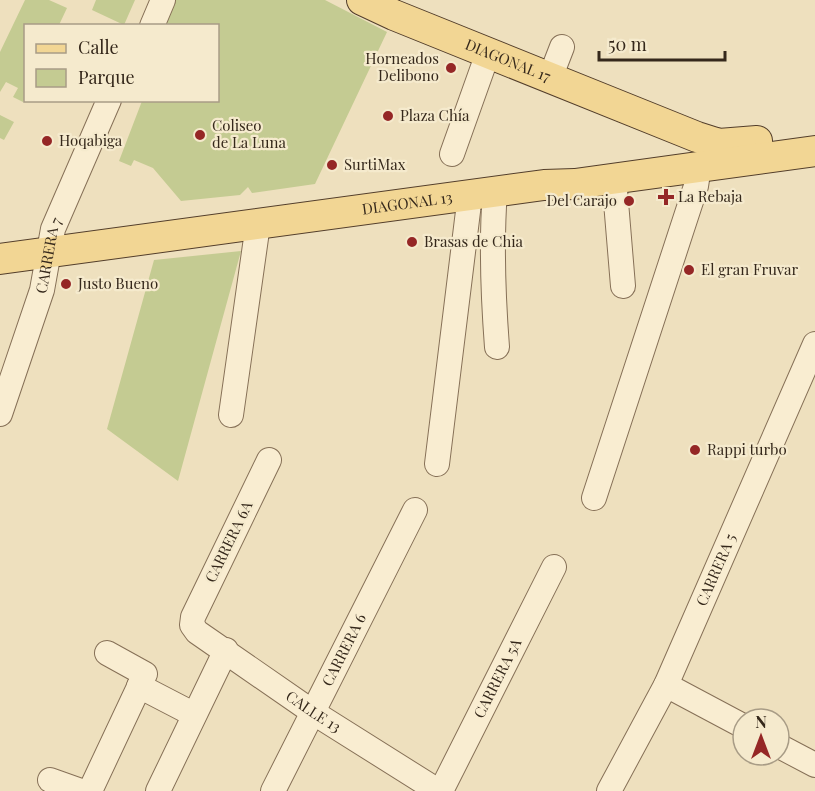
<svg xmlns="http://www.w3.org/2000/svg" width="815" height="791" font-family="'Playfair Display',serif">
  <rect width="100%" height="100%" fill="#eee0be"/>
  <!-- green -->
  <path fill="#c4cb92" d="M25,0H49L67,8L59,25L26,26V96L23,102L13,97L18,88L6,82L0,92V52Z
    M96,0H135L124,25L92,10Z
    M173,0H325L387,32L315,184L252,193L248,187L240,195L181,201L153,168L134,160L131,166L119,161L142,101L218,100V26L162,25Z
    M0,115L14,122L4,140L0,138Z
    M241,251L178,481L107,429L154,260Z"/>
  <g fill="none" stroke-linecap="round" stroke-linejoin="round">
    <!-- minor casing -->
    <g stroke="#867057" stroke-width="26">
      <g id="minor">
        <path d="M152,26L163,0"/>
        <path d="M550,78L562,47"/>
        <path d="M452,154L488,53"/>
        <path d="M614,178L623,286"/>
        <path d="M495,191C491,243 493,295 497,347"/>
        <path id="s1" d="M0,414L42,290L53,229L109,100"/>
        <path d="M231,415L258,224"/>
        <path id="s2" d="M269,460L193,617L192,625L197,632L314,713L438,791"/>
        <path d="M437,464L470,195"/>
        <path d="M594,498L696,186L699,167"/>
        <path d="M666,685L743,726"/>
        <path d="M139,686L193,714"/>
        <path d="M779,746L815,765"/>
        <path d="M50,780L81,791"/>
        <path d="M90,791L145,674L107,653"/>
        <path d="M158,791L226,650"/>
        <path id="s3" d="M273,791L415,510"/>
        <path id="s4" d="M441,791L554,567"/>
        <path id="s5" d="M609,791L666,685L815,344"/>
      </g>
    </g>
    <!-- major casing -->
    <g stroke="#533e2b" stroke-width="32">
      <g id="major">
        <path id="s6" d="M362,0L394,15L697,137L719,144L757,141"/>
        <path id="s7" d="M0,259L544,185L575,184L815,151"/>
      </g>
    </g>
    <!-- minor -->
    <use href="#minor" stroke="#f9edd1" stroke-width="24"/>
    <!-- major -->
    <use href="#major" stroke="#f2d694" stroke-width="30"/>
  </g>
  <!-- markers -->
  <g fill="#952726" stroke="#f5eacd" stroke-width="2">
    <circle cx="451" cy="68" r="6"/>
    <circle cx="388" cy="116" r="6"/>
    <circle cx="200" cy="135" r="6"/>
    <circle cx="47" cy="141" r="6"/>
    <circle cx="332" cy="165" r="6"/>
    <path d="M663 188h6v6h6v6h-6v6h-6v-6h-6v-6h6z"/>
    <circle cx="629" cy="201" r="6"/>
    <circle cx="412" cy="242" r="6"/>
    <circle cx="689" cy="270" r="6"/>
    <circle cx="66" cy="284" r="6"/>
    <circle cx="695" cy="450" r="6"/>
  </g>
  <g text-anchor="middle" stroke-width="4.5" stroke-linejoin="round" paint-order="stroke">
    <!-- poi labels -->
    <g font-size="15" fill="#35281b" stroke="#f5eacd" text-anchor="start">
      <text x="439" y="64" text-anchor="end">Horneados<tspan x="439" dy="17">Delibono</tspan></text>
      <text x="400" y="121">Plaza Chía</text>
      <text x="212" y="131">Coliseo<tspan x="212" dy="17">de La Luna</tspan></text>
      <text x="59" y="146">Hoqabiga</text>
      <text x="344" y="170">SurtiMax</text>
      <text x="678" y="202">La Rebaja</text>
      <text x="617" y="206" text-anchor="end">Del Carajo</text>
      <text x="424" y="247">Brasas de Chia</text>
      <text x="701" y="275">El gran Fruvar</text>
      <text x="78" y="289">Justo Bueno</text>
      <text x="707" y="455">Rappi turbo</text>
    </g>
    <!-- street labels -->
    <g font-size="15" fill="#35281b" stroke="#f5eacd">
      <text dy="5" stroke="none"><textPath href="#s6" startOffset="158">DIAGONAL 17</textPath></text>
      <text dy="5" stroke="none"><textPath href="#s7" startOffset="411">DIAGONAL 13</textPath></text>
      <text dy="5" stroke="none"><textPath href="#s1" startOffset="166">CARRERA 7</textPath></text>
      <text transform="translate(229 542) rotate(-64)" y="5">CARRERA 6A</text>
      <text dy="5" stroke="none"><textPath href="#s5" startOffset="246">CARRERA 5</textPath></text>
      <text dy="5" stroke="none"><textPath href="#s3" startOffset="158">CARRERA 6</textPath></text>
      <text dy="5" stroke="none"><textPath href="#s4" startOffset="126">CARRERA 5A</textPath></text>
      <text dy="5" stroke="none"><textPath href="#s2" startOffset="332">CALLE 13</textPath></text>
    </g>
  </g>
  <!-- legend -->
  <rect x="24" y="24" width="195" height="78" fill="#f5eacd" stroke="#a89c86" stroke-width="1.5"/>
  <rect x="36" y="44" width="30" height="9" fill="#f2d694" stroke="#a89c86" stroke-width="1.5"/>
  <text x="78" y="54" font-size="18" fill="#35281b">Calle</text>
  <rect x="36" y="69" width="30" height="18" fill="#c4cb92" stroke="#a89c86" stroke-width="1.5"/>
  <text x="78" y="84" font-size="18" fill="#35281b">Parque</text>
  <!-- north arrow -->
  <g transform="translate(761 737)"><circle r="28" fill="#f5eacd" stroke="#a89c86" stroke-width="1.5"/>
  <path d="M0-4.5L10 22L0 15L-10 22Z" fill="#952726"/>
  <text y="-9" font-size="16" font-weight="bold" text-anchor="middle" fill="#35281b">N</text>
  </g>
  <!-- scale -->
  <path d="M599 51v9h126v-9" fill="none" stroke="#35281b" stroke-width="3"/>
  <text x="608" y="51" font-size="18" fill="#35281b" stroke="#f5eacd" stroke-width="4.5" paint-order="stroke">50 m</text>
</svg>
